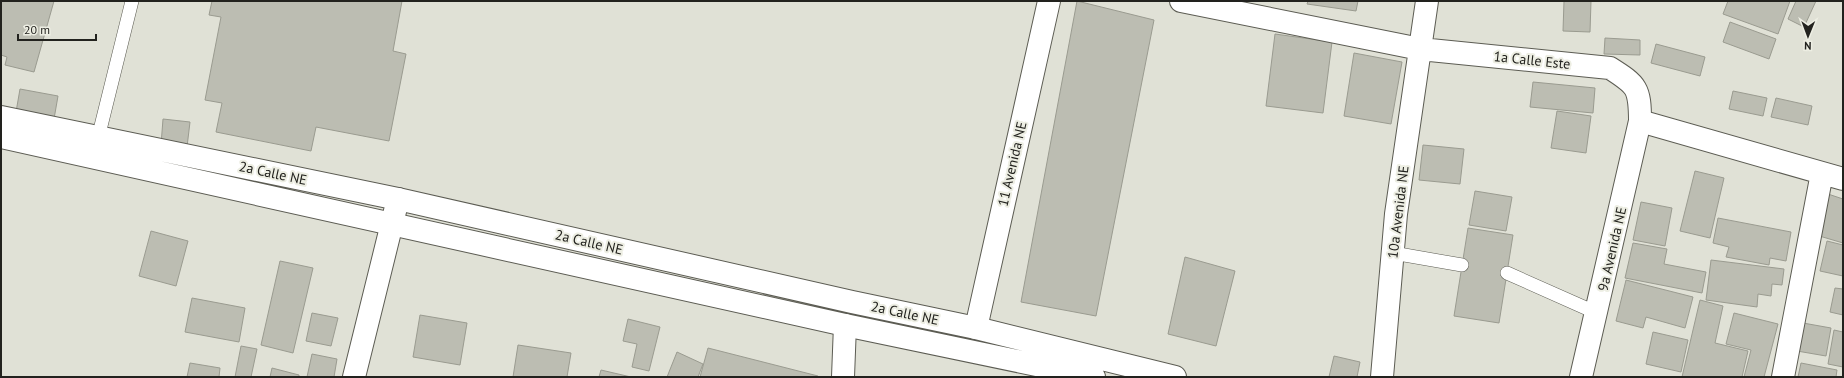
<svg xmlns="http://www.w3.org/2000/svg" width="1844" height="378" font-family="'PT Sans',sans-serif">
  <rect width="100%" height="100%" fill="#e0e1d6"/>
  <!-- building -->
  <path fill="#bcbdb2" stroke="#9a9b90" d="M1,1H54L34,72L5,65L7,57L1,55Z
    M212,1H402L393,51L406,54L389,141L316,127L311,151L216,132L222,103L205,100L221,17L209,15Z
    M1077,1L1154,20L1096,316L1021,302Z
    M1308,1H1358L1356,11L1307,4Z
    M1564,1H1591L1590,32L1563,31Z
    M1728,1H1790L1778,34L1723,14Z
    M1796,1H1816L1804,27L1788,19Z
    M1730,22L1776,39L1769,59L1723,42Z
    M1275,34L1332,42L1323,113L1266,106Z
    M1605,38L1640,40V55L1604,54Z
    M1656,44L1705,57L1700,76L1651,63Z
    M1354,53L1402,62L1391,124L1344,116Z
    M1533,82L1595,88L1593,113L1530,107Z
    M20,89L58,96L54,119L16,112Z
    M1733,91L1767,98L1763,116L1729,109Z
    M1776,98L1812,106L1808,125L1771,117Z
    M1557,111L1591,116L1586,153L1551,148Z
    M163,119L190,122L187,147L161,145Z
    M1423,145L1464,149L1460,184L1419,180Z
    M1695,171L1724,178L1710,238L1680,231Z
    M1475,191L1512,197L1506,231L1469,225Z
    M1828,194L1843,199V243L1816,235Z
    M1641,202L1672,208L1665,246L1633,240Z
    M1718,218L1791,232L1786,261L1770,258L1769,265L1726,257L1729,247L1713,243Z
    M1468,228L1513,235L1499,323L1454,316Z
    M151,231L188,241L176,286L139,276Z
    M1827,241L1843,245V276L1820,271Z
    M1633,243L1667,249L1664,264L1706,272L1702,293L1625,278Z
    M1185,257L1235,271L1216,346L1168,334Z
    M1711,260L1784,269L1782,285L1772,284L1771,296L1758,294L1757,307L1706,300Z
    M280,261L313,268L293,353L261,345Z
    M1626,280L1693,297L1685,328L1646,317L1643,328L1616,321Z
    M1835,288L1843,289V315L1830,312Z
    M192,298L245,308L239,342L185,332Z
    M1700,300L1723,306L1715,343L1748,351L1742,377H1682Z
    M312,313L338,318L331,346L306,341Z
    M1734,313L1778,324L1764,377H1744L1751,350L1726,344Z
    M420,315L467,323L460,365L413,357Z
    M628,319L660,327L649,371L632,367L637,344L623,341Z
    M1803,323L1831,328L1826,356L1797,351Z
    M1834,330L1843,332V367L1828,364Z
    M1653,332L1688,340L1681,372L1646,364Z
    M518,345L571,353L567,377H513Z
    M241,346L257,349L251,377H235Z
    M708,348L818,376V377H700Z
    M677,352L703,364L698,377H667Z
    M312,354L337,359L334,377H307Z
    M1334,356L1360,362L1357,377H1329Z
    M190,363L220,368L219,377H187Z
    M1801,363L1837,370L1836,377H1798Z
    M272,368L299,375V377H270Z
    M601,370L631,377H599Z"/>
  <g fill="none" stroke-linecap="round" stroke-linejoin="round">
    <!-- service casing -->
    <g stroke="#5c5c53" stroke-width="14">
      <path id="service" d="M97,142L132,1
        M1393,253L1462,265
        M1507,273L1597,313"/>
    </g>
    <!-- minor casing -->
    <g stroke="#5c5c53" stroke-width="24">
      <path id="minor" d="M1181,1L1420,49L1610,68C1637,85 1640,88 1640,121L1581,377
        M1640,121L1843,179
        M976,328L1049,1
        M354,377L398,199
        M843,377L845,325
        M1382,377L1396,214L1427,1
        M1783,377L1822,173"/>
    </g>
    <!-- secondary casing -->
    <g stroke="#5c5c53" stroke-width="24">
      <path id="secondary" d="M1,117L398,199L852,302L976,328L1175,377
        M1,137L845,325L1094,377"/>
    </g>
    <!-- service -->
    <use href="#service" stroke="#fff" stroke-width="13"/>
    <!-- minor -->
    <use href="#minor" stroke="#fff" stroke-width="22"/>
    <!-- secondary -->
    <use href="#secondary" stroke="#fff" stroke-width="22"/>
  </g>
  <g text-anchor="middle" stroke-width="4" stroke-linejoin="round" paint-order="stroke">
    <!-- street labels -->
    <g font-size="14" fill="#22221e" stroke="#edeee3">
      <text transform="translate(1532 60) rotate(6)" y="5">1a Calle Este</text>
      <text transform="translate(1012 164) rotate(-77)" y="5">11 Avenida NE</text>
      <text transform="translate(273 173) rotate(12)" y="5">2a Calle NE</text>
      <text transform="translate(1398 212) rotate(-83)" y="5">10a Avenida NE</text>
      <text transform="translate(589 242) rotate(13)" y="5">2a Calle NE</text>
      <text transform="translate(1612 249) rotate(-77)" y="5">9a Avenida NE</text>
      <text transform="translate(905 313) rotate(12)" y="5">2a Calle NE</text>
    </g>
  </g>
  <!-- border -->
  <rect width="1844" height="378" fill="none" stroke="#22221e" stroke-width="4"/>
  <!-- north arrow -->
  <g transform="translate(1808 36) rotate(181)" stroke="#edeee3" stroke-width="3" paint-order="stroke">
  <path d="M0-3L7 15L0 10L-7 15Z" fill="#22221e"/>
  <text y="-6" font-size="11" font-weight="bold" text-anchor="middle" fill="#22221e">N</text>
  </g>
  <!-- scale -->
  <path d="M18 34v6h78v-6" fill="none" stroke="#22221e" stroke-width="2"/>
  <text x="24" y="34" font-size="12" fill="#22221e" stroke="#edeee3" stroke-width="3" paint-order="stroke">20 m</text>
</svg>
